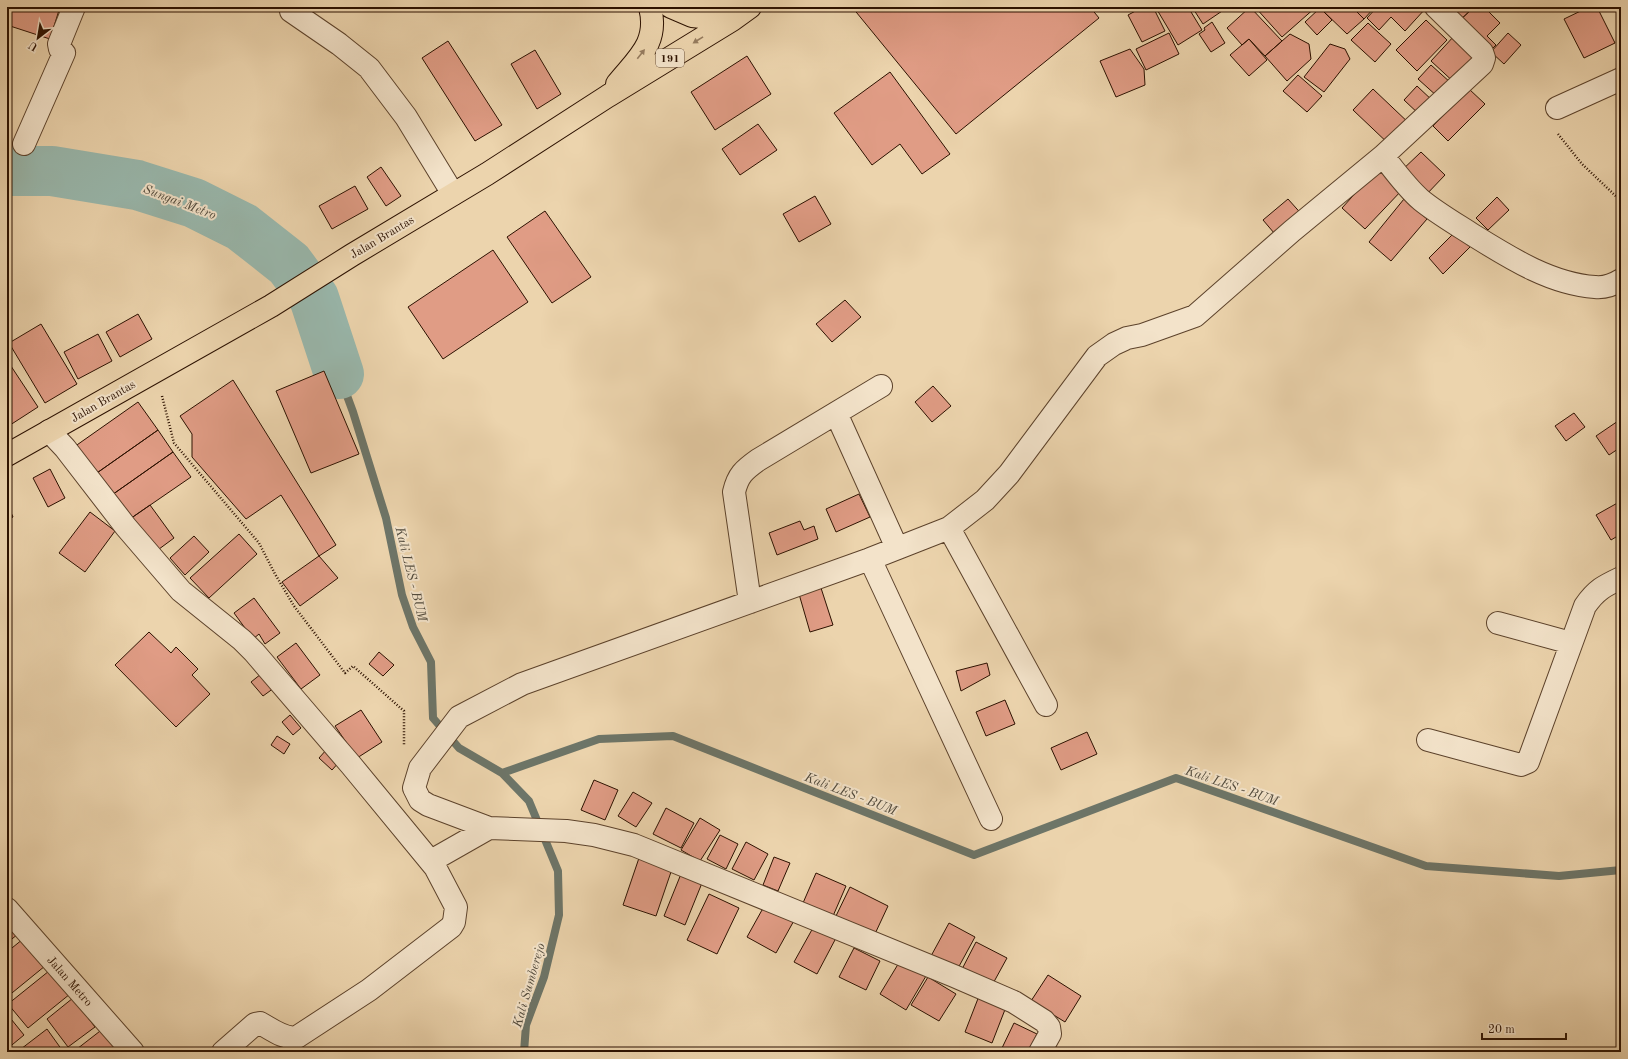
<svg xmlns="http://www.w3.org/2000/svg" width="1628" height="1059" font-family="'Old Standard TT',serif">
  <rect width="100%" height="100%" fill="#ecd4ad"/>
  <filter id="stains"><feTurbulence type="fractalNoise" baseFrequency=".005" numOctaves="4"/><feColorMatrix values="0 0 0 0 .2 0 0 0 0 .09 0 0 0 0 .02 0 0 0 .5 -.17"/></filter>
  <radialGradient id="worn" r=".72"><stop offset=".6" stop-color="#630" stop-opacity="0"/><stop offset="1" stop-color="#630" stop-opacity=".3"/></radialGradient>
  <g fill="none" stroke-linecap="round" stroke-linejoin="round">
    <!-- stream -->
    <path stroke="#6d7568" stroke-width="8" d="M339,374L353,412L386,518L402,595L413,627L431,662L433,718L459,748L502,773L529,801L558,871L559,915L544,977L526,1025L524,1052
      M502,773L599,739L673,736L974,855L1176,778L1426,866L1559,876L1621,870"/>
    <!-- river -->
    <path stroke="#99b8ad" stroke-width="50" d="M7,171H52L137,185L194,203L242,227L289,264L314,298L339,374"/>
  </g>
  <!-- building -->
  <path fill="#e09c85" stroke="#2c1100" d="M7,7H60L50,39L7,25Z
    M852,7H1090L1099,18L956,134Z
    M1143,7H1153L1165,31L1142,42L1128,15Z
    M1158,7H1188L1202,30L1178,45L1156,8Z
    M1192,7H1228L1203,24Z
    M1250,7L1282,41L1265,56L1249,39L1242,45L1227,28Z
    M1255,7H1316L1282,37Z
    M1352,7H1375L1364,19Z
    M1352,7L1364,19L1347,34L1320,8Z
    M1377,7H1425L1426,8L1405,31L1391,17L1379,30L1367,18Z
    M1439,7H1474L1456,24Z
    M1474,7H1484L1500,23L1487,36L1496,45L1486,55L1456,24Z
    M1589,7H1597L1615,43L1584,58L1564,19Z
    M1320,8L1332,20L1317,35L1305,22Z
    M1426,20L1447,40L1417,71L1396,50Z
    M1212,22L1225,43L1211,52L1199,34L1205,30L1204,28Z
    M1368,23L1391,44L1375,62L1351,40Z
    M1169,33L1179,54L1146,70L1136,49Z
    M1508,33L1521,45L1504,64L1491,52Z
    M1290,34L1309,44L1311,59L1287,81L1265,56Z
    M1455,35L1481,60L1457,85L1431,61Z
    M1249,39L1267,60L1249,76L1230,55Z
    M448,41L502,125L475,141L422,58Z
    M1330,44L1345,49L1350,59L1324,92L1304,77Z
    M1130,49L1144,69L1145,85L1116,97L1100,61Z
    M535,50L561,94L537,109L511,64Z
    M747,56L771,94L715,130L691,92Z
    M1431,65L1451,83L1438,97L1418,79Z
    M890,72L950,154L922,174L900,144L872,165L834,113Z
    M1298,75L1322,96L1307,112L1283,91Z
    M1417,86L1434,102L1421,116L1404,100Z
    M1373,89L1412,126L1392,147L1353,110Z
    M1469,89L1485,104L1448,141L1433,126Z
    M758,124L777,150L740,175L722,149Z
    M1421,152L1445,175L1424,197L1399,173Z
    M381,167L401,196L386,206L367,177Z
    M1379,167L1403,189L1365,229L1342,208Z
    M355,186L368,209L332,229L319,206Z
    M815,196L831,224L799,242L783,214Z
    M1497,197L1509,210L1488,230L1476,218Z
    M1288,199L1305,218L1280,240L1263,220Z
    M1404,199L1427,219L1391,261L1369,242Z
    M545,211L591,277L552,303L507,237Z
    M1457,230L1472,245L1443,274L1429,258Z
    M493,250L528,302L443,359L408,307Z
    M845,300L861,317L832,342L816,324Z
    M138,314L152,339L120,357L106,332Z
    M41,324L77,384L45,403L9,343Z
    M98,334L112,361L78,379L64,352Z
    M7,360L38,407L7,427Z
    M324,371L359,454L311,473L276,391Z
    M233,380L336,545L319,556L281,495L246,519L192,457V434L180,416Z
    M933,386L951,406L932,422L915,402Z
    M138,402L158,430L94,475L74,447Z
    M1574,413L1585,427L1566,441L1555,426Z
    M1621,419V447L1609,455L1596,436Z
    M158,430L173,452L109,497L94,475Z
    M173,452L191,477L127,521L109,497Z
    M50,469L65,498L48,507L33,478Z
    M859,494L870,517L836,532L826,509Z
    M1621,501V534L1611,540L1596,515Z
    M7,504L13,517L7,520Z
    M150,505L174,538L151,555L127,521Z
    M90,512L115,531L85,572L59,553Z
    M800,521L804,530L814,526L818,539L777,555L769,533Z
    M239,534L257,554L209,598L190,578Z
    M194,536L209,552L185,575L170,558Z
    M319,556L338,578L300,606L282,582Z
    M821,588L833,625L810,632L799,594Z
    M254,598L280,633L265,644L259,634L253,639L234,613Z
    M149,632L171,653L176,647L198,669L192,675L210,694L176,727L115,665Z
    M296,643L320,675L301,689L277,657Z
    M379,652L394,665L383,676L369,664Z
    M987,663L990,675L961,691L956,671Z
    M261,674L274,688L263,696L251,682Z
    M1005,700L1015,724L986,736L976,712Z
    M361,710L382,742L357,758L335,726Z
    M290,715L301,728L293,735L282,722Z
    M1087,732L1097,754L1061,770L1051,748Z
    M277,736L290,744L284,754L271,745Z
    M327,749L340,761L332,770L319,758Z
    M594,780L618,790L605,820L581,810Z
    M633,792L652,803L636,827L618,816Z
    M666,808L694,823L681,848L653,834Z
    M700,818L720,830L700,861L681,850Z
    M720,835L738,844L726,869L707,859Z
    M746,842L768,854L754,880L732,869Z
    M774,857L790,863L778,891L763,885Z
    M639,858L672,869L656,916L623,905Z
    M816,873L846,886L833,916L803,903Z
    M681,874L702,883L685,925L664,916Z
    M850,887L888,906L874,936L835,918Z
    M709,894L739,908L717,954L687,940Z
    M767,901L796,917L776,953L747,937Z
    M949,923L975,937L957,970L931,956Z
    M11,924L18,934L7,943V928Z
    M814,926L836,938L817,974L794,962Z
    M23,939L45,966L7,997V952Z
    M976,942L1007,958L990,989L960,973Z
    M854,948L880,961L866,990L839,977Z
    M900,961L926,976L906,1010L880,994Z
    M49,971L70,994L28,1028L8,1004Z
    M1048,975L1081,996L1065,1022L1031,1001Z
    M928,977L956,994L939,1021L911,1005Z
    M979,996L1006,1007L992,1043L965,1032Z
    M73,998L95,1027L68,1047L47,1019Z
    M7,1014L24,1035L7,1049Z
    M1014,1023L1037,1034L1028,1052H1009L1002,1048Z
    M104,1028L122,1052H73Z
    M47,1029L62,1050L60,1052H17Z"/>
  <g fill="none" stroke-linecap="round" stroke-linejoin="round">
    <!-- street casing -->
    <g stroke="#5c422b" stroke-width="24">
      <path id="street" d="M291,11L339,44L369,68L406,117L453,194
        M1557,108L1621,79
        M24,144L64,53L60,49L59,44L74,7
        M1383,156C1394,170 1407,188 1421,200C1437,213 1456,224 1473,235C1510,258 1551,284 1595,287C1605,288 1613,285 1621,280
        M836,413L897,548
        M49,431L65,448L126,527L181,591L242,640L254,652L351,765L435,867
        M949,528L1046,705
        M870,559L991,819
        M750,602L734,492C738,475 744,470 758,460L881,386
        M1498,623L1571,643
        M1428,740L1521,765L1528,762L1585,606C1596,590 1604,586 1621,578
        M7,909L133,1052
        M223,1052L255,1024L260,1023C271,1029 285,1040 297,1037L369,990L451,927L454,922L456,907L435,867V861L438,857L489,828
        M1040,1052L1050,1034L1049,1027L1044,1021L1014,1002L954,976L634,845L594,835L566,831L489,828L428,805L420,800L414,788L420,768L459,717L522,684L870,559L949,528L985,500L1009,474L1097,356L1114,344L1127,338L1142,335L1195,316L1292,231L1383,156L1482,64L1484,58L1482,52L1436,7"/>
    </g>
    <!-- primary casing -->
    <g stroke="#2c1100" stroke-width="24">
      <path id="primary" d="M671,7L692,16L732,20
        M617,84C638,58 659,43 650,7
        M7,455L271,306L352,255L487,174L608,96L732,20L750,7"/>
    </g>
    <!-- path -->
    <path stroke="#2c1100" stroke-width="2.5" stroke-dasharray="1 2" stroke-linecap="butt" d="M1558,134L1582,164L1621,201
      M162,396L174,443L259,543L275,574L294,606L345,673L353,666L404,711V745"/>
    <!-- street -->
    <use href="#street" stroke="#f3e3ca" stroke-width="22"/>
    <!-- primary -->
    <use href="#primary" stroke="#ecd4ad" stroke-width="22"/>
  </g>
  <!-- one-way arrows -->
  <defs><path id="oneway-solid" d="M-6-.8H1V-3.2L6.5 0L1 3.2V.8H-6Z"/></defs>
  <g fill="#967c5f">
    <use href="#oneway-solid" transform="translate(698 40) rotate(148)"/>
    <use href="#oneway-solid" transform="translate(641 54) rotate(-52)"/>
  </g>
  <g text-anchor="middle" stroke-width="4" stroke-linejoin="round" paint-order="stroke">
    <!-- shield labels -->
    <rect fill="#f3e3ca" stroke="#68503d" stroke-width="1" x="656" y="49" width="28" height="18" rx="3"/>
    <g font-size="11" font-weight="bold" fill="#2c1100">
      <text x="670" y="62">191</text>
    </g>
    <!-- street labels -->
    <g font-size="12" fill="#2c1100" stroke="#f3e3ca">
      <text transform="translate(382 237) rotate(-31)" y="4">Jalan Brantas</text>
      <text transform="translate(103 401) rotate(-30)" y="4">Jalan Brantas</text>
      <text transform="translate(70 981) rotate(49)" y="4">Jalan Metro</text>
    </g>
    <!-- water labels -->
    <g font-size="13" font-style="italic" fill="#524b3d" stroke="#f3e3ca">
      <text transform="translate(180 201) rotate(21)" y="5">Sungai Metro</text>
      <text transform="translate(412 574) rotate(76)" y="5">Kali LES - BUM</text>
      <text transform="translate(1232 785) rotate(19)" y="5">Kali LES - BUM</text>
      <text transform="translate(851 793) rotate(21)" y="5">Kali LES - BUM</text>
      <text transform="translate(528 985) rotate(-74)" y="5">Kali Sumberejo</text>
    </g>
  </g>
  <!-- margin -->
  <rect width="1628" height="1059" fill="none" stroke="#ecd4ad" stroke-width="24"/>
  <rect x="8" y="8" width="1612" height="1043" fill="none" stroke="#2c1100" stroke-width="2"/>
  <rect x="12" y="12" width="1604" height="1035" fill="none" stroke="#2c1100"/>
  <!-- north arrow -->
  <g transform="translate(38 38) rotate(211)" stroke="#f3e3ca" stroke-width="3" paint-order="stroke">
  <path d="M0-3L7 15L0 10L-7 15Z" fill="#2c1100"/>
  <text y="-6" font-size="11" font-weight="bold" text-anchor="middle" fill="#2c1100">U</text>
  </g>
  <!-- scale -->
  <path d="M1482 1033v6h84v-6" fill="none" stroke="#2c1100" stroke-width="2"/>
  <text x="1488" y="1033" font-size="12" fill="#2c1100" stroke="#f3e3ca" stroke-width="3" paint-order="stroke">20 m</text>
  <rect width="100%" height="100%" filter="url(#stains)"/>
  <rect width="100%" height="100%" fill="url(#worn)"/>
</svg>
